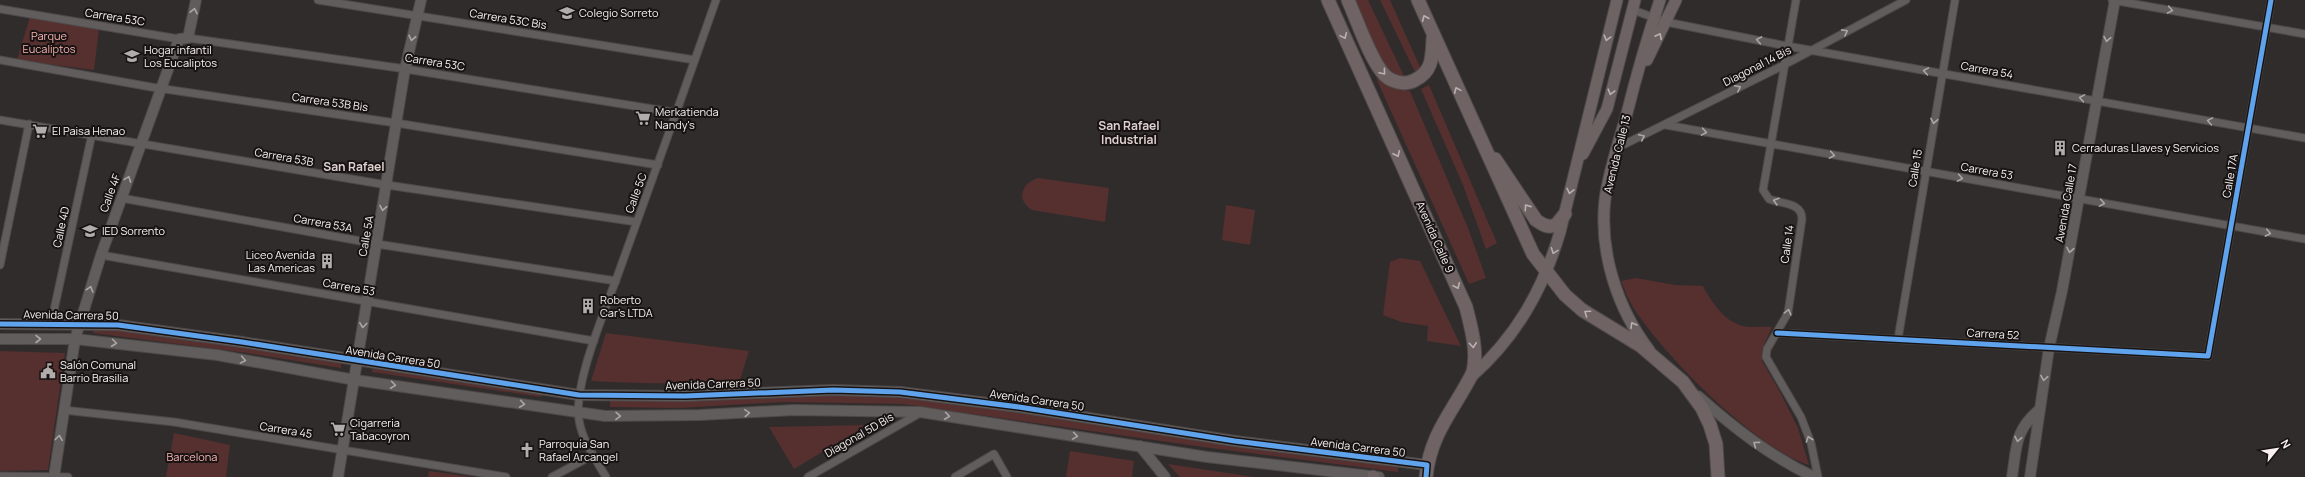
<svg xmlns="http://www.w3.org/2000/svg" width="2305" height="477" font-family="Manrope,sans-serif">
  <rect width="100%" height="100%" fill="#312c2c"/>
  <!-- green -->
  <path fill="#562f2f" d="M1354,0H1368L1405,78C1377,72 1365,25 1354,0Z
    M1380,0H1390L1420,67L1415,72Z
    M30,17L99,29L94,70L17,60Z
    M1376,78L1394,88L1410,91L1468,228L1486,278L1469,284Z
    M1429,85L1497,243L1486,249L1463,185L1421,89Z
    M1038,178L1109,188L1105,222L1032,210C1016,200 1021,183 1038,178Z
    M1226,205L1255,210L1250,245L1222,240Z
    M1400,258L1420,261L1461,346L1427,341L1428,326L1401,322L1383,315L1390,262Z
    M1636,278L1675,285L1703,286C1712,303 1724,321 1743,326C1750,328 1763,326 1772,327L1762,349V361L1781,394L1798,428L1809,465C1756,448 1671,362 1639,316C1631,306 1626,293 1621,281Z
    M95,327L121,328L341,362V368L240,352L93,333Z
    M606,333L749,351L740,380C690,384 641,384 591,381Z
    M0,351L65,353L48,470L0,471Z
    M373,366L543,393L541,397L372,372Z
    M848,394L903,396L993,407L1398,466V472L1203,447L903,404L782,402L679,408L610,407V401C689,402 769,396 848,394Z
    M867,425L794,469L769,427Z
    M174,433L230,445L226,477H166Z
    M1070,451L1134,461L1132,477H1066Z
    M1168,464L1254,477H1180Z
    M429,471L472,477H428Z"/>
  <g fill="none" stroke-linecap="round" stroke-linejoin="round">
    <!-- street casing -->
    <g stroke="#4e4949" stroke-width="9">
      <path id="street" d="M318,0L695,60
        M1796,0L1763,190L1769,199C1781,204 1802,202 1802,219L1788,313L1767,349L1766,357L1801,417L1811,443L1818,477
        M2112,0L2305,34
        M0,9L179,39
        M1633,10L1666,22L1787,46L2305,138
        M188,38L399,68L678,113
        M0,60L151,87L396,123L658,165
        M0,120L387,185L637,222
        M1666,125L2305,239
        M1617,148L1784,65L1906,0
        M121,198L377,244L616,281
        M101,255L594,341
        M0,265L29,124
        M51,324L92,134
        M1777,333L2208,356L2271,0
        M1898,339L1955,0
        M63,410L174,422L506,477
        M0,476L68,477
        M552,477L593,455
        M606,477C596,460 582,440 579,420C573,382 608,304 621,266C653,177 685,89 716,0
        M808,477L920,413
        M955,477L994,454L1007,477"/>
    </g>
    <!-- secondary casing -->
    <g stroke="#4e4949" stroke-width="12">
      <path id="secondary" d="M0,324L118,325L242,342L579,395L685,396L833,390L900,392L1019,407L1235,441L1427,465
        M0,339H75L217,355L355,380L605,416L700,415L794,410L920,412L1207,457L1379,477
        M1698,396C1734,428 1770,456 1814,477
        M1140,446L1165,477
        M54,477L75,339L101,255L179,39L188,38L196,0
        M338,477L405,69L421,0
        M2012,477C2017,446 2014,431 2040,409
        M2030,477L2049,348L2062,291L2115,0"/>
    </g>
    <!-- primary casing -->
    <g stroke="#4e4949" stroke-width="13">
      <path id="primary" d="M1647,60L1676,0
        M1583,154L1607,109L1635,0
        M1649,350C1617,308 1599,252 1605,199C1609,171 1618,144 1626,117C1636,77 1647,38 1660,0
        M1471,377C1516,337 1543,290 1560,232L1617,0
        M1373,476L1374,477"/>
    </g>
    <!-- highway casing -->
    <g stroke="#4e4949" stroke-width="15">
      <path id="highway" d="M1328,0L1466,307C1471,327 1478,351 1473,372C1455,409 1430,433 1426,477
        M1348,0C1357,20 1369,56 1382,72C1389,82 1405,86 1415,80C1433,71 1432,57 1433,38
        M1418,0L1533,254L1565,295L1582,310L1641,346L1683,382L1702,408L1710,425L1716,444L1718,477
        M1495,159L1536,220C1543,225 1548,228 1556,225L1565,214"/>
    </g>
    <!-- street -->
    <use href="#street" stroke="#615d5c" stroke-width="7"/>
    <!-- secondary -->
    <use href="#secondary" stroke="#615d5c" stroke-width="10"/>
    <!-- primary -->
    <use href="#primary" stroke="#6d6363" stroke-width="11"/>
    <!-- highway -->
    <use href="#highway" stroke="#706363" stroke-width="13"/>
    <!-- cycleway casing -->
    <g stroke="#181313" stroke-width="8">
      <path id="cycleway" d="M0,324L118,325L242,342L579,395L685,396L833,390L900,392L1019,407L1235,441L1427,465L1426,477
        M1777,333L2208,356L2271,0"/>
    </g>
    <!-- cycleway -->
    <use href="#cycleway" stroke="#60a3ed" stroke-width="5"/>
  </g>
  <!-- one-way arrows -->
  <defs><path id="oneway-chevron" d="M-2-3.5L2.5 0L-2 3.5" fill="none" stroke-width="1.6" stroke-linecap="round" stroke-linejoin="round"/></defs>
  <g stroke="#aca7a6">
    <use href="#oneway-chevron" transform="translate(2170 10) rotate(10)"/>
    <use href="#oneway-chevron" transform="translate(194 11) rotate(-78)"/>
    <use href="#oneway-chevron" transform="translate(1845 32) rotate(-28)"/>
    <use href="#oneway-chevron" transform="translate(412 38) rotate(101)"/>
    <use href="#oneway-chevron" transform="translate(2107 39) rotate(101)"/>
    <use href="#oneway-chevron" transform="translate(1759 40) rotate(-169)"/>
    <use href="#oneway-chevron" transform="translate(1926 71) rotate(-170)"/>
    <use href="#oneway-chevron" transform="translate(1738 88) rotate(-27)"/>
    <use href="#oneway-chevron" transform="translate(2082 98) rotate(-170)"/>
    <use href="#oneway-chevron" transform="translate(1934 121) rotate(100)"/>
    <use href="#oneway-chevron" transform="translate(2210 121) rotate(-170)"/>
    <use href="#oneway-chevron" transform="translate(1704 132) rotate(10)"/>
    <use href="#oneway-chevron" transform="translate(1642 137) rotate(-25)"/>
    <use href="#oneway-chevron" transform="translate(1832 155) rotate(10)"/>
    <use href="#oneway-chevron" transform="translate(1960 178) rotate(10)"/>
    <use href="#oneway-chevron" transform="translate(128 179) rotate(-70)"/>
    <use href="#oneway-chevron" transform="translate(1776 201) rotate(-164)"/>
    <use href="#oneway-chevron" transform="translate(2102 203) rotate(10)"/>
    <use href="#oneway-chevron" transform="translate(383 208) rotate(100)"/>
    <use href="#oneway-chevron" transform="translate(2268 233) rotate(11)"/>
    <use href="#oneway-chevron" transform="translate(2070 250) rotate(100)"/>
    <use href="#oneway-chevron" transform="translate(90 289) rotate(-73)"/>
    <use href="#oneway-chevron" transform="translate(1788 312) rotate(-75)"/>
    <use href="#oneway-chevron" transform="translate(363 325) rotate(97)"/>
    <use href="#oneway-chevron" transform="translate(38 339)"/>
    <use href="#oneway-chevron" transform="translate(114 343) rotate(7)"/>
    <use href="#oneway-chevron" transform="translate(243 360) rotate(10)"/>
    <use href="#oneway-chevron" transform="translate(2044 378) rotate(99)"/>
    <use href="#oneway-chevron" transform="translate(393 385) rotate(8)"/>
    <use href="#oneway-chevron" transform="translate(522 404) rotate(8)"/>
    <use href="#oneway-chevron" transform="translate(747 413) rotate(-3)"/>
    <use href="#oneway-chevron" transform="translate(618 416) rotate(1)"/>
    <use href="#oneway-chevron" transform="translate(947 416) rotate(8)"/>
    <use href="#oneway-chevron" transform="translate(1075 436) rotate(9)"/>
    <use href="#oneway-chevron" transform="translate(59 438) rotate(-83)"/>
    <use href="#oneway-chevron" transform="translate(1809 439) rotate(-109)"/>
    <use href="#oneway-chevron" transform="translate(2018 439) rotate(101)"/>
    <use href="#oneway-chevron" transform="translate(1756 444) rotate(-143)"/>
  </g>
  <g stroke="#bbb1b1">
    <use href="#oneway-chevron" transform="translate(1425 18) rotate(-113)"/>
    <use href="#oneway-chevron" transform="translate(1344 36) rotate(66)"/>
    <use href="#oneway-chevron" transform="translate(1383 72) rotate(50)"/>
    <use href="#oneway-chevron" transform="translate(1457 90) rotate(-114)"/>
    <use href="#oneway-chevron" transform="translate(1397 154) rotate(65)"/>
    <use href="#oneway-chevron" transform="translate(1527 207) rotate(-125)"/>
    <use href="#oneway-chevron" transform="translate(1457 286) rotate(66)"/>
    <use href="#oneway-chevron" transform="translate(1587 313) rotate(-145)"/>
    <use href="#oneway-chevron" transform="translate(1473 345) rotate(85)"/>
  </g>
  <g stroke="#b9b1b1">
    <use href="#oneway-chevron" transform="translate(1659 36) rotate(-63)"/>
    <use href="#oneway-chevron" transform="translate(1607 38) rotate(105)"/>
    <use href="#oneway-chevron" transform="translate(1611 92) rotate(105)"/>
    <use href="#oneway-chevron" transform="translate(1570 191) rotate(103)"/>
    <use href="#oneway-chevron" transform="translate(1554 251) rotate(111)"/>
    <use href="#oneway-chevron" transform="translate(1633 325) rotate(-120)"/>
  </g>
  <!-- icons -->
  <defs>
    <g id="school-bare" transform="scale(1.2)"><path d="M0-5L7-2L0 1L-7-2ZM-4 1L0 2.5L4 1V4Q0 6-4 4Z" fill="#b2acab" stroke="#181313" stroke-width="2.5" paint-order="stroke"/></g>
    <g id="supermarket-bare" transform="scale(1.2)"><path d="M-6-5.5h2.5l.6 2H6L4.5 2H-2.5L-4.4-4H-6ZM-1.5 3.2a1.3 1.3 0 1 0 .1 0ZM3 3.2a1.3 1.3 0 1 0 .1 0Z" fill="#b2acab" stroke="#181313" stroke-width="2.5" paint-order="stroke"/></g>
    <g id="building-bare" transform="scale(1.2)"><path d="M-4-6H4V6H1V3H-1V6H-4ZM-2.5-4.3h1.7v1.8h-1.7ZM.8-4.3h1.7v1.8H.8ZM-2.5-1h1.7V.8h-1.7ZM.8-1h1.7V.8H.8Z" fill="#b2acab" stroke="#181313" stroke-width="2.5" paint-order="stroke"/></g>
    <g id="civic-bare" transform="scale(1.2)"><path d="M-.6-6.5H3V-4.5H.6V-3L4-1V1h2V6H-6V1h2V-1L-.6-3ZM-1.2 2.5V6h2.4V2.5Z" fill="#b2acab" stroke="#181313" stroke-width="2.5" paint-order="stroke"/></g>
    <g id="church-bare" transform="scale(1.2)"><path d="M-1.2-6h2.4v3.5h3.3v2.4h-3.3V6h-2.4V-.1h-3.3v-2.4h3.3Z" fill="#b2acab" stroke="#181313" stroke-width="2.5" paint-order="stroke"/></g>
  </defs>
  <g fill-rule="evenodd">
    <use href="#school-bare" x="567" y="13"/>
    <use href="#school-bare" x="132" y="56"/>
    <use href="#supermarket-bare" x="643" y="118"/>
    <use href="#supermarket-bare" x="40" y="131"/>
    <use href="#building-bare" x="2060" y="148"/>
    <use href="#school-bare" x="90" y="231"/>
    <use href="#building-bare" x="327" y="261"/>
    <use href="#building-bare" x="588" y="306"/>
    <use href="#civic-bare" x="48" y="371"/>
    <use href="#supermarket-bare" x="338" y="429"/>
    <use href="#church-bare" x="527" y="450"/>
  </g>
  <g text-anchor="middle" stroke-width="4" stroke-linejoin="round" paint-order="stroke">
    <!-- poi labels -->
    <g font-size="11" fill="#f8f1f0" stroke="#181313" text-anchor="start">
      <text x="579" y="17">Colegio Sorreto</text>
      <text x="144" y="54">Hogar infantil<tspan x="144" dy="13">Los Eucaliptos</tspan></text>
      <text x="655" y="116">Merkatienda<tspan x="655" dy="13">Nandy's</tspan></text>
      <text x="52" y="135">El Paisa Henao</text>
      <text x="2072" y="152">Cerraduras Llaves y Servicios</text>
      <text x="102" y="235">IED Sorrento</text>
      <text x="315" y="259" text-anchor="end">Liceo Avenida<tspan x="315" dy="13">Las Americas</tspan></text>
      <text x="600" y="304">Roberto<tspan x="600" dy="13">Car's LTDA</tspan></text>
      <text x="60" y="369">Salón Comunal<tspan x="60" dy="13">Barrio Brasilia</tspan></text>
      <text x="350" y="427">Cigarreria<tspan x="350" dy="13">Tabacoyron</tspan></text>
      <text x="539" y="448">Parroquía San<tspan x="539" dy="13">Rafael Arcangel</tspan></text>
    </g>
    <!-- street labels -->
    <g font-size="11" fill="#f8f1f0" stroke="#181313">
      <text transform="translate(115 17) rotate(9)" y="4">Carrera 53C</text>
      <text transform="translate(508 19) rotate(9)" y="4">Carrera 53C Bis</text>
      <text transform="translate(435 62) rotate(9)" y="4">Carrera 53C</text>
      <text transform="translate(1757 66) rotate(-27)" y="4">Diagonal 14 Bis</text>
      <text transform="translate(1987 70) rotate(10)" y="4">Carrera 54</text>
      <text transform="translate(330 102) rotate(8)" y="4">Carrera 53B Bis</text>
      <text transform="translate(1617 154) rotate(-76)" y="4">Avenida Calle 13</text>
      <text transform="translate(284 157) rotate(10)" y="4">Carrera 53B</text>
      <text transform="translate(1915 168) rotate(-81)" y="4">Calle 15</text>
      <text transform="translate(1987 171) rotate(10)" y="4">Carrera 53</text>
      <text transform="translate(2230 176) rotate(-80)" y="4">Calle 17A</text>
      <text transform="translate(110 193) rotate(-70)" y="4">Calle 4F</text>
      <text transform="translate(636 193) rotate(-70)" y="4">Calle 5C</text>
      <text transform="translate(2066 203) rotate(-80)" y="4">Avenida Calle 17</text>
      <text transform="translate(323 223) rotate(10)" y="4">Carrera 53A</text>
      <text transform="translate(61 227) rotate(-78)" y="4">Calle 4D</text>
      <text transform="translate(366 236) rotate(-80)" y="4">Calle 5A</text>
      <text transform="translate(1435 237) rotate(66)" y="4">Avenida Calle 9</text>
      <text transform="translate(1787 244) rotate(-82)" y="4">Calle 14</text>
      <text transform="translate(349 287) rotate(10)" y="4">Carrera 53</text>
      <text transform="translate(71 315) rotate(1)" y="4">Avenida Carrera 50</text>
      <text transform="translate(1993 334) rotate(3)" y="4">Carrera 52</text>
      <text transform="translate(393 357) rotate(9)" y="4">Avenida Carrera 50</text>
      <text transform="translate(713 384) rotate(-2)" y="4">Avenida Carrera 50</text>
      <text transform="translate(1037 400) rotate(8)" y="4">Avenida Carrera 50</text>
      <text transform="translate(286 430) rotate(9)" y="4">Carrera 45</text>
      <text transform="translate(859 435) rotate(-30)" y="4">Diagonal 5D Bis</text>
      <text transform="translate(1358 447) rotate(7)" y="4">Avenida Carrera 50</text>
    </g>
    <!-- park labels -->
    <g font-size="11" fill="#f8b2b0" stroke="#181313">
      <text x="49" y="40">Parque<tspan x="49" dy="13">Eucaliptos</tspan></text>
      <text x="192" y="461">Barcelona</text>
    </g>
    <!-- neighbourhood labels -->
    <g font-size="12" font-weight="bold" fill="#dfd1d0" stroke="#181313">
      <text x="1129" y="130">San Rafael<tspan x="1129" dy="14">Industrial</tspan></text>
      <text x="354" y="171">San Rafael</text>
    </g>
  </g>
  <!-- north arrow -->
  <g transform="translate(2277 449) rotate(60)" stroke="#181313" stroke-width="3" paint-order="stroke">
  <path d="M0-3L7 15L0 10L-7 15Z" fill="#f8f1f0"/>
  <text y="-6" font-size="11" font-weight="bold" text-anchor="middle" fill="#f8f1f0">N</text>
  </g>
</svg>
